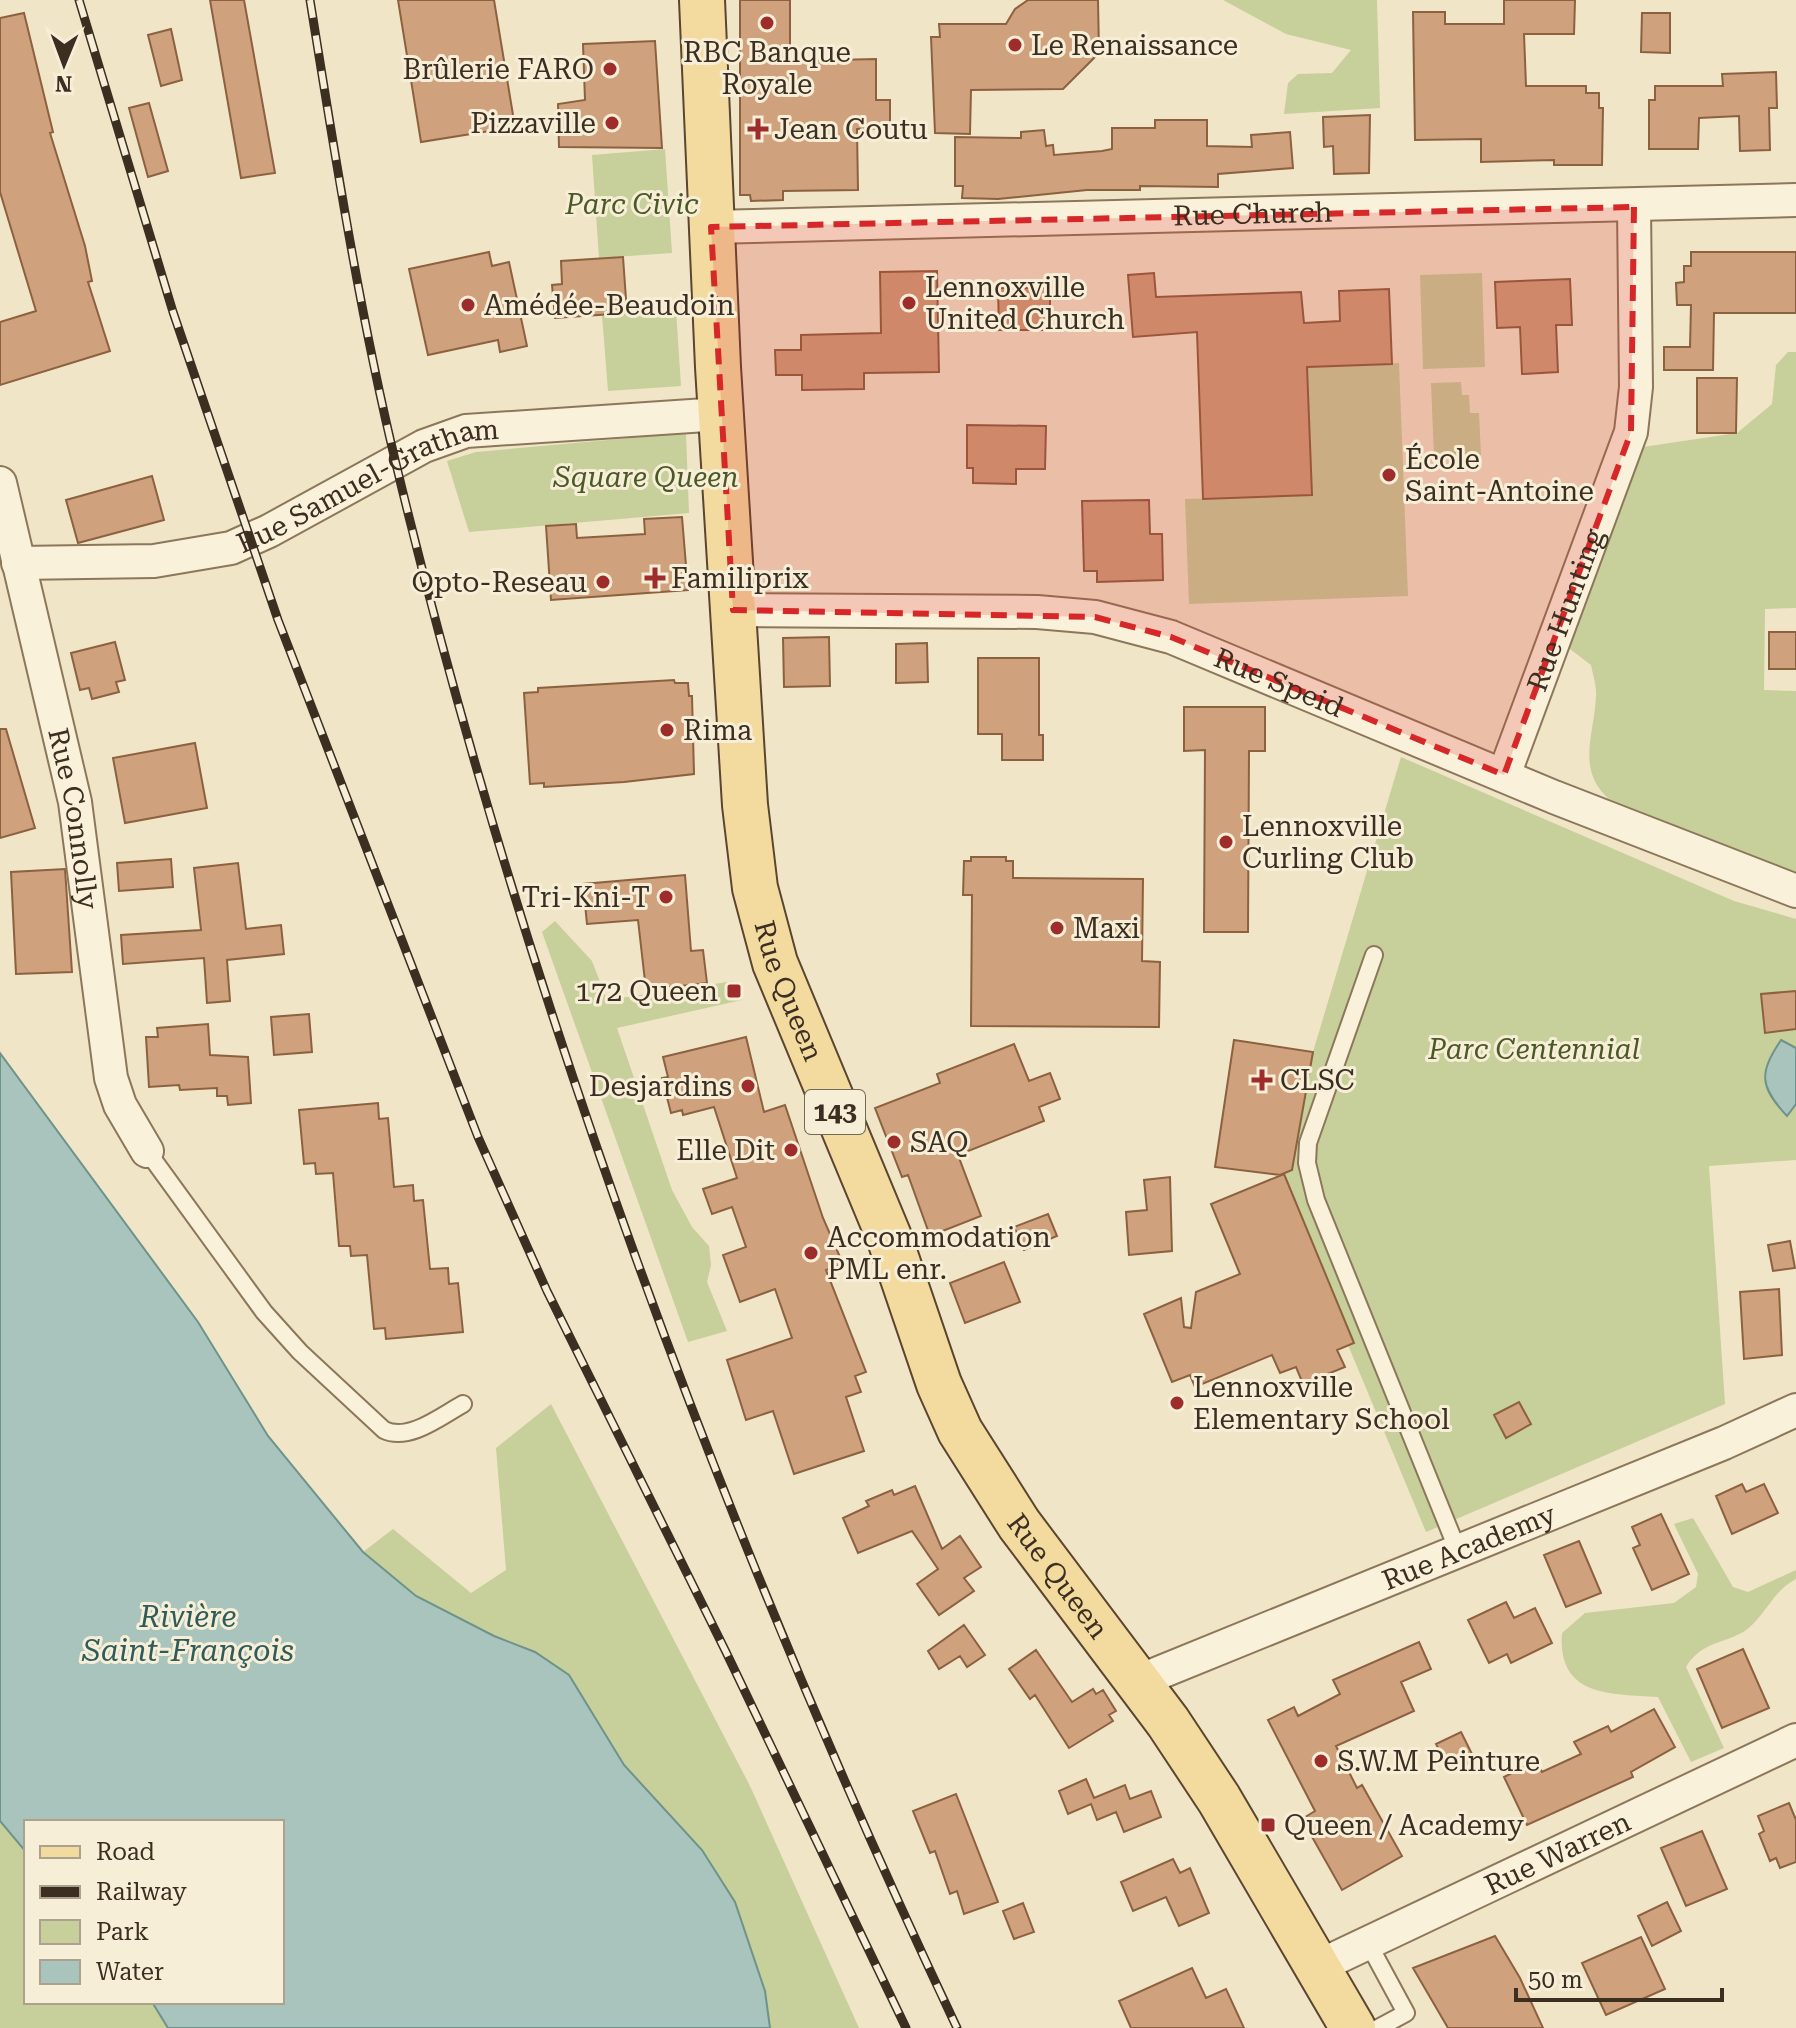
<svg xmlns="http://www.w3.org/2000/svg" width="1796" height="2028" font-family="'Roboto Serif',serif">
  <rect width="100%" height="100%" fill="#f0e5c7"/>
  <!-- green -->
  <path fill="#c7cf9a" d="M1223,0H1377L1380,108L1284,114L1288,83L1298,74L1332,73L1351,50L1286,34Z
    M665,149L672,253L599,258L592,155Z
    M1482,273L1485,367L1423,369L1420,275Z
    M676,310L681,386L608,391L602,315Z
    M1788,352H1796V608L1765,609L1764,690L1796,691V873L1609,799C1576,770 1594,735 1596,697C1597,687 1593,675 1591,665L1566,646L1643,447L1737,433L1772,404L1776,365Z
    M1399,363L1408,596L1189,604L1185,499L1312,495L1307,367Z
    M1461,382L1462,395H1469L1470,413H1479L1481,455L1434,457L1431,383Z
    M686,433L689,513L469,532L447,461L476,452Z
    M1401,757L1734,901L1796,919V1160L1709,1166L1725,1404L1426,1532L1348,1345L1354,1343L1281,1173L1293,1166L1313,1052Z
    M555,921L592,961L607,1000L734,981L742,1000L617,1028L672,1190L692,1227L709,1246L711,1265L707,1282L727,1331L688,1342L542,932Z
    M551,1404L750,1786L859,2028H770L765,1991L702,1850L624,1765L569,1675L535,1652L494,1636L416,1596L363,1552L393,1529L471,1593L506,1570L496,1448Z
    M1693,1518L1733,1587L1748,1592L1796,1570V1579C1775,1590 1769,1608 1753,1624C1733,1645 1704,1637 1686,1667L1724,1748L1691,1762L1658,1697C1610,1694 1557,1697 1562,1633L1585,1613L1674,1603L1696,1587L1698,1574L1674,1524Z
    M0,1821L26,1852V2002H152L168,2028H0Z"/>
  <!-- water -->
  <path fill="#a8c4bc" stroke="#6e938b" stroke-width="2" d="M1781,1040L1796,1048V1104L1787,1116C1759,1086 1759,1073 1781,1040Z
    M0,1053L198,1322L268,1436L363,1552L416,1596L494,1636L535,1652L569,1675L624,1765L702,1850L735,1902L765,1991L770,2028H168L152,2002H282V1822H26V1852L0,1821Z"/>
  <!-- building -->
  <path fill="#cfa17c" stroke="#8c6140" stroke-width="2" d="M210,0H244L275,173L241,178Z
    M398,0H494L515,127L421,142Z
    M740,0H790V61L876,59V100H890V128L857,129L858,190L783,191V200L751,201L750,195H740Z
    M1028,0H1098L1099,53L1063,89L971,90L970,134L935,133L931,37H940L939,24H1006L1015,9Z
    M1504,0H1575L1574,34H1524L1526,86H1586V93H1599V108H1603L1602,165H1554V160L1481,162V139L1415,140L1413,12H1445V24H1504Z
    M24,13L53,132L50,133L85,246L92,281L88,282L110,351L0,385V322L36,311L0,192V18Z
    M1642,13H1670V53L1641,52Z
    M171,29L182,80L161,86L148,35Z
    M655,41L662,148L559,147L558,104L585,100L583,44Z
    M1776,72L1777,108H1769L1770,150L1740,151L1739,116L1699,118L1698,149H1649V100H1655V86H1723L1722,74Z
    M149,103L168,171L148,177L129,108Z
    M1370,115L1369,173L1334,174L1333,146L1324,147L1323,117Z
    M1155,120H1207V146L1252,147L1251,135L1290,132L1293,168L1218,174V187L1140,186V190H1087L998,199L962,198L963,186H955V137L1021,138V132L1044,130L1046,146L1053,145L1054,155L1102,151L1112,149V128H1155Z
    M489,252L492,266L509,262L527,346L500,352L498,340L428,355L409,269Z
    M1691,252H1796V313H1714L1713,370H1664V347H1690L1691,305H1677L1676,283L1684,282V266H1691Z
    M623,257L627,313L555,318L552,285L562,284L561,261Z
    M937,271L939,372L864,373V389L802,390V375H776L775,350H801V335L881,333L880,272Z
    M1154,273L1156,297L1301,292L1304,323L1340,321L1339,291L1389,289L1392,364L1307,367L1312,495L1203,499L1197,332L1133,337L1128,275Z
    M1570,279L1572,325H1556L1558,372L1522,374L1520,327L1497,328L1495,282Z
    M998,288H1050V330H999Z
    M1697,378H1737L1736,433H1697Z
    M967,425L1046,426L1045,469H1016V484L973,483V468H967Z
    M152,476L164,520L78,543L66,500Z
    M1149,500L1150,534H1162L1163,580L1097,582V571H1084L1082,501Z
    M682,517L688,590L551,600L546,526L576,524L577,538L645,534L644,519Z
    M1769,632H1796V669H1769Z
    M829,637L830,686L784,687L783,638Z
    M115,642L125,680L116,682L119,692L92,699L89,688L80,690L71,653Z
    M927,643L928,682L896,683V644Z
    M978,658H1039V735H1043V760H1002V734H978Z
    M674,680L675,683H688L689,696H692L694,774L624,782L544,787V783L530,784L524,693L538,692V688Z
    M1184,707H1265V751H1249L1248,932H1204L1205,750L1184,751Z
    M0,729H6L35,828L0,838Z
    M195,743L207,808L125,823L113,758Z
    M971,857H1006V861H1013V878L1143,879L1142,961L1160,962L1159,1027L971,1026L972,895H963L964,861H971Z
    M171,859L173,887L119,891L117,863Z
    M238,863L246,929L281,925L284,954L227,960L230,1001L207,1003L204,958L123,964L121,935L201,930L194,868Z
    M65,869L72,972L16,974L11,872Z
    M685,875L691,951L703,950L707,983L646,990L638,920L587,924L583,884Z
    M1796,991V1029L1765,1033L1761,994Z
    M309,1014L312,1052L274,1055L271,1017Z
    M208,1024L210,1055L248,1057L251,1103L228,1105L227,1096H217V1088L180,1090L179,1085L149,1087L146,1037H158L157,1028Z
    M746,1037L764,1112L785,1105L823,1218L843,1264L826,1270L866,1372L855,1376L861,1392L846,1397L864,1451L794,1474L773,1411L746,1420L727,1360L792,1338L775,1289L740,1302L723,1255L746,1247L732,1207L712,1214L703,1189L737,1178L714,1107L683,1115L682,1110L671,1113L662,1078L668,1077L663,1057Z
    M1234,1040L1313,1052L1292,1170L1280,1175L1215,1167Z
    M1014,1044L1029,1081L1050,1073L1060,1099L1039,1107L1044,1121L958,1155L981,1216L930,1236L908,1175L902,1177L875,1108L940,1083L937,1074Z
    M378,1103L379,1119L388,1118L394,1187L413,1185L414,1201L423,1200L430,1269L448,1268L449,1284L458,1283L463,1332L386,1339L385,1328L374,1329L367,1255L351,1256L350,1246H339L333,1173L316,1174L315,1163L304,1164L299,1110Z
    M1284,1174L1354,1343L1337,1350L1345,1367L1303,1384L1296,1367L1280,1373L1272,1355L1195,1387L1190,1375L1172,1382L1144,1314L1181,1298L1184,1327L1191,1328L1196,1292L1240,1274L1211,1204Z
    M1170,1177L1172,1251L1129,1255L1126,1212L1147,1210L1144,1180Z
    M1048,1214L1057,1236L1024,1250L1014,1227Z
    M1790,1241L1795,1268L1773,1271L1768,1245Z
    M1004,1262L1020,1302L965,1323L950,1283Z
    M1779,1289L1782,1355L1744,1359L1740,1292Z
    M1519,1402L1531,1424L1506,1438L1494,1415Z
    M1742,1484L1746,1492L1764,1484L1778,1513L1732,1534L1716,1496Z
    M915,1486L942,1549L960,1536L981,1567L964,1578L974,1591L939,1615L917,1584L938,1569L912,1531L858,1553L843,1518L869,1506L866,1501L892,1490L894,1495Z
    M1661,1514L1689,1574L1652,1590L1633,1548L1640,1545L1632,1527Z
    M1579,1541L1601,1593L1566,1607L1544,1555Z
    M1506,1602L1514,1618L1535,1608L1552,1643L1511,1663L1507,1654L1489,1663L1468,1620Z
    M964,1625L985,1655L967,1667L960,1656L939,1669L928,1651Z
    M1419,1642L1431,1669L1401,1682L1414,1711L1336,1746L1357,1788L1362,1785L1402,1856L1342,1890L1302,1819L1315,1811L1268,1720L1294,1707L1298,1716L1340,1694L1333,1680Z
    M1743,1649L1769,1708L1722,1728L1697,1669Z
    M1036,1650L1072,1702L1093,1689L1096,1694L1103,1690L1116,1711L1109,1715L1113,1721L1069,1748L1035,1695L1030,1699L1009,1669Z
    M1654,1709L1675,1747L1631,1772L1633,1777L1527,1825L1504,1777L1536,1761L1542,1772L1581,1754L1574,1742L1608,1726L1611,1732Z
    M1461,1732L1475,1760L1451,1772L1436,1744Z
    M1086,1779L1094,1798L1125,1785L1130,1799L1151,1791L1161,1817L1124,1832L1116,1812L1097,1820L1091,1804L1068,1814L1059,1791Z
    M956,1794L998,1902L964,1914L957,1891L950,1894L935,1851L930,1853L913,1811Z
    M1789,1803L1796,1820V1862L1780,1868L1776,1858L1770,1861L1759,1834L1764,1831L1758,1816Z
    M1702,1831L1727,1889L1686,1906L1661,1848Z
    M1173,1859L1180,1873L1190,1868L1209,1913L1179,1926L1166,1897L1133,1911L1121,1882Z
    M1667,1902L1681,1931L1652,1946L1638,1916Z
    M1023,1903L1034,1932L1014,1939L1003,1911Z
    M1495,1936L1520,1978L1543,2028H1448L1413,1968Z
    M1641,1937L1665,1989L1606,2015L1582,1963Z
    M1192,1968L1206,1998L1226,1989L1244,2028H1131L1119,2001Z"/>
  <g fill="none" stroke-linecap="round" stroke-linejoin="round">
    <!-- lane casing -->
    <g stroke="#8c775b" stroke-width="20">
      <path id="lane" d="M1374,955L1308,1143L1307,1163L1316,1200L1458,1551
        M147,1151L264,1312L300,1352L384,1430C409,1442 441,1416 463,1404
        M1367,1941L1406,2013L1378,2028"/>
    </g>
    <!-- street casing -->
    <g stroke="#8c775b" stroke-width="36">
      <g id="street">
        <path id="s1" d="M711,227L1796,200"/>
        <path id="s2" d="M0,483L75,802L111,1078L120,1105L147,1151"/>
        <path id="s3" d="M18,563L154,561L231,548L269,531L424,446L466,431L721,414"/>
        <path id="s4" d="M733,610L1037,612L1095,617L1171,637L1554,797L1796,891"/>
        <path id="s5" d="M1504,775L1631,432L1636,387L1634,207"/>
        <path id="s6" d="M1139,1681L1724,1443L1796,1410"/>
        <path id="s7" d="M1317,1967L1796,1740"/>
      </g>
    </g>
    <!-- primary casing -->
    <g stroke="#5a4530" stroke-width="48">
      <g id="primary">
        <path id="s8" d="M702,0L718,367L745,805L755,888L775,963L889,1237L939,1384L960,1431L1019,1524L1168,1722L1219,1799L1353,2028"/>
      </g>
    </g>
    <!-- lane -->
    <use href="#lane" stroke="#faf1db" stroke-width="16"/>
    <!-- street -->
    <use href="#street" stroke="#faf1db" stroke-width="32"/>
    <!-- primary -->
    <use href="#primary" stroke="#f3db9f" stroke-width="44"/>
    <!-- rail casing -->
    <g stroke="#3c2e20" stroke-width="9">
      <path id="rail" d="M79,0L173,312L278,620L478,1137L547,1291L726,1652L906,2028
        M310,0C335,155 359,311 396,464C525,1000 722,1530 957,2028"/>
    </g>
    <!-- rail -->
    <use href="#rail" stroke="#f7eed7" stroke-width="6" stroke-dasharray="18" stroke-linecap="butt"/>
  </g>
  <!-- marked area -->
  <path fill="#d62828" fill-opacity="0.2" stroke="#d62828" stroke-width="6" stroke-dasharray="16 10" stroke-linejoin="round" d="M1634,207L1631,432L1504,775L1171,637L1095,617L733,610L711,227Z"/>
  <!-- markers -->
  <g fill="#9d2c2a" stroke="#f7eed7" stroke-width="3">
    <circle cx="767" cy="23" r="8"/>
    <circle cx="1015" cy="45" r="8"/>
    <circle cx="610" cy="69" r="8"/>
    <circle cx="612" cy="123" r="8"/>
    <path d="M754 117h8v8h8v8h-8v8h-8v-8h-8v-8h8z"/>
    <circle cx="909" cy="303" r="8"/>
    <circle cx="468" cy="305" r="8"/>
    <circle cx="1389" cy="475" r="8"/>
    <path d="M651 566h8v8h8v8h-8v8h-8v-8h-8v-8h8z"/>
    <circle cx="603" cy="582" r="8"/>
    <circle cx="667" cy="730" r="8"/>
    <circle cx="1226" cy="842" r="8"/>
    <circle cx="666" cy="897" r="8"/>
    <circle cx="1057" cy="928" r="8"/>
    <rect x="726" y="983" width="16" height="16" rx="4"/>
    <path d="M1258 1068h8v8h8v8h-8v8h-8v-8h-8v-8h8z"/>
    <circle cx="748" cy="1086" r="8"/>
    <circle cx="894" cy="1142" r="8"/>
    <circle cx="791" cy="1150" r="8"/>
    <circle cx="811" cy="1253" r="8"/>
    <circle cx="1177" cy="1403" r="8"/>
    <circle cx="1321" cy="1761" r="8"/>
    <rect x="1260" y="1817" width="16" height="16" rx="4"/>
  </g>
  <g text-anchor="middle" stroke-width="6" stroke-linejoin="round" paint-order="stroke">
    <!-- shield labels -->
    <rect fill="#f7eed7" stroke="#746857" stroke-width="2" x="805" y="1090" width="60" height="44" rx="6"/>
    <g font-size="26" font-weight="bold" fill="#3c2e20">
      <text x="835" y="1121">143</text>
    </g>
    <!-- poi labels -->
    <g font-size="28" fill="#3c2e20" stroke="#f7eed7" text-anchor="start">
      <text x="1031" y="55">Le Renaissance</text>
      <text x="767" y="62" text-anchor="middle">RBC Banque<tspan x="767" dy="32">Royale</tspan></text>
      <text x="594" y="79" text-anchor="end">Brûlerie FARO</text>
      <text x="596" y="133" text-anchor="end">Pizzaville</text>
      <text x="774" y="139">Jean Coutu</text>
      <text x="925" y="297">Lennoxville<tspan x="925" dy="32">United Church</tspan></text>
      <text x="484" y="315">Amédée-Beaudoin</text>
      <text x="1405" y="469">École<tspan x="1405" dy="32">Saint-Antoine</tspan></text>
      <text x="671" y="588">Familiprix</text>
      <text x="587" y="592" text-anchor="end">Opto-Reseau</text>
      <text x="683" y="740">Rima</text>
      <text x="1242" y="836">Lennoxville<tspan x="1242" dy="32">Curling Club</tspan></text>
      <text x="650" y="907" text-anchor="end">Tri-Kni-T</text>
      <text x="1073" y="938">Maxi</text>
      <text x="718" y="1001" text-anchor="end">172 Queen</text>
      <text x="1280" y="1090">CLSC</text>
      <text x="732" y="1096" text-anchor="end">Desjardins</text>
      <text x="910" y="1152">SAQ</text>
      <text x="775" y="1160" text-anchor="end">Elle Dit</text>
      <text x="827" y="1247">Accommodation<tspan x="827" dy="32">PML enr.</tspan></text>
      <text x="1193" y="1397">Lennoxville<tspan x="1193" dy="32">Elementary School</tspan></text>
      <text x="1337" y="1771">S.W.M Peinture</text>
      <text x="1284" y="1835">Queen / Academy</text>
    </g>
    <!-- park labels -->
    <g font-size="28" font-style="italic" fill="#4b5926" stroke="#f7eed7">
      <text x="632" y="214">Parc Civic</text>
      <text x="646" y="487">Square Queen</text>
      <text x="1534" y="1059">Parc Centennial</text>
    </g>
    <!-- street labels -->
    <g font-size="28" fill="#3c2e20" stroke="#f7eed7">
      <text dy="10" stroke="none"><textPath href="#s1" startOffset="542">Rue Church</textPath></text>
      <text dy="10" stroke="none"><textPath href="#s3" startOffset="366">Rue Samuel-Gratham</textPath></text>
      <text dy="10" stroke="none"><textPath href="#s5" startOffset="176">Rue Hunting</textPath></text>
      <text dy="10" stroke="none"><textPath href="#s4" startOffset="558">Rue Speid</textPath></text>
      <text dy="10" stroke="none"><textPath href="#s2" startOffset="344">Rue Connolly</textPath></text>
      <text dy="10" stroke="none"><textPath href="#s8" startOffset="998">Rue Queen</textPath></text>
      <text dy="10" stroke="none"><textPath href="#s6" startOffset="356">Rue Academy</textPath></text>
      <text dy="10" stroke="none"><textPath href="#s8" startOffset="1646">Rue Queen</textPath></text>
      <text dy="10" stroke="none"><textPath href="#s7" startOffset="266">Rue Warren</textPath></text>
    </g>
    <!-- water labels -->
    <g font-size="30" font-style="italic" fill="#2f5c5b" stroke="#f7eed7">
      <text x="188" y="1627">Rivière<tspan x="188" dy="34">Saint-François</tspan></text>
    </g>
  </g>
  <!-- legend -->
  <rect x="24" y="1820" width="260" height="184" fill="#f7eed7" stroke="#aca18e" stroke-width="2"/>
  <rect x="40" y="1846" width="40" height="12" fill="#f3db9f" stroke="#aca18e" stroke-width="2"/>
  <text x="96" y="1860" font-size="24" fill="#3c2e20">Road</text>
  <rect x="40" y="1886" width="40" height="12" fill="#3c2e20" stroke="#aca18e" stroke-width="2"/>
  <text x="96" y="1900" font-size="24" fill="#3c2e20">Railway</text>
  <rect x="40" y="1920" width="40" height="24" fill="#c7cf9a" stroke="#aca18e" stroke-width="2"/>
  <text x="96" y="1940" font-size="24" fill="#3c2e20">Park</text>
  <rect x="40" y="1960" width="40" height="24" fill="#a8c4bc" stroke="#aca18e" stroke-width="2"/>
  <text x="96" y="1980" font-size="24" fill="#3c2e20">Water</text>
  <!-- north arrow -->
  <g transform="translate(64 64) rotate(181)" stroke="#f7eed7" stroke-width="6" paint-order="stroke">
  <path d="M0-6L14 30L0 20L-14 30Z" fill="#3c2e20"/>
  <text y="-12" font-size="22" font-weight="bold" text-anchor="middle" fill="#3c2e20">N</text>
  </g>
  <!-- scale -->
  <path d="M1516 1988v12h206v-12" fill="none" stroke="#3c2e20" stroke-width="4"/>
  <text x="1528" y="1988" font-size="24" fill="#3c2e20" stroke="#f7eed7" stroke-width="6" paint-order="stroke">50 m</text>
</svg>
